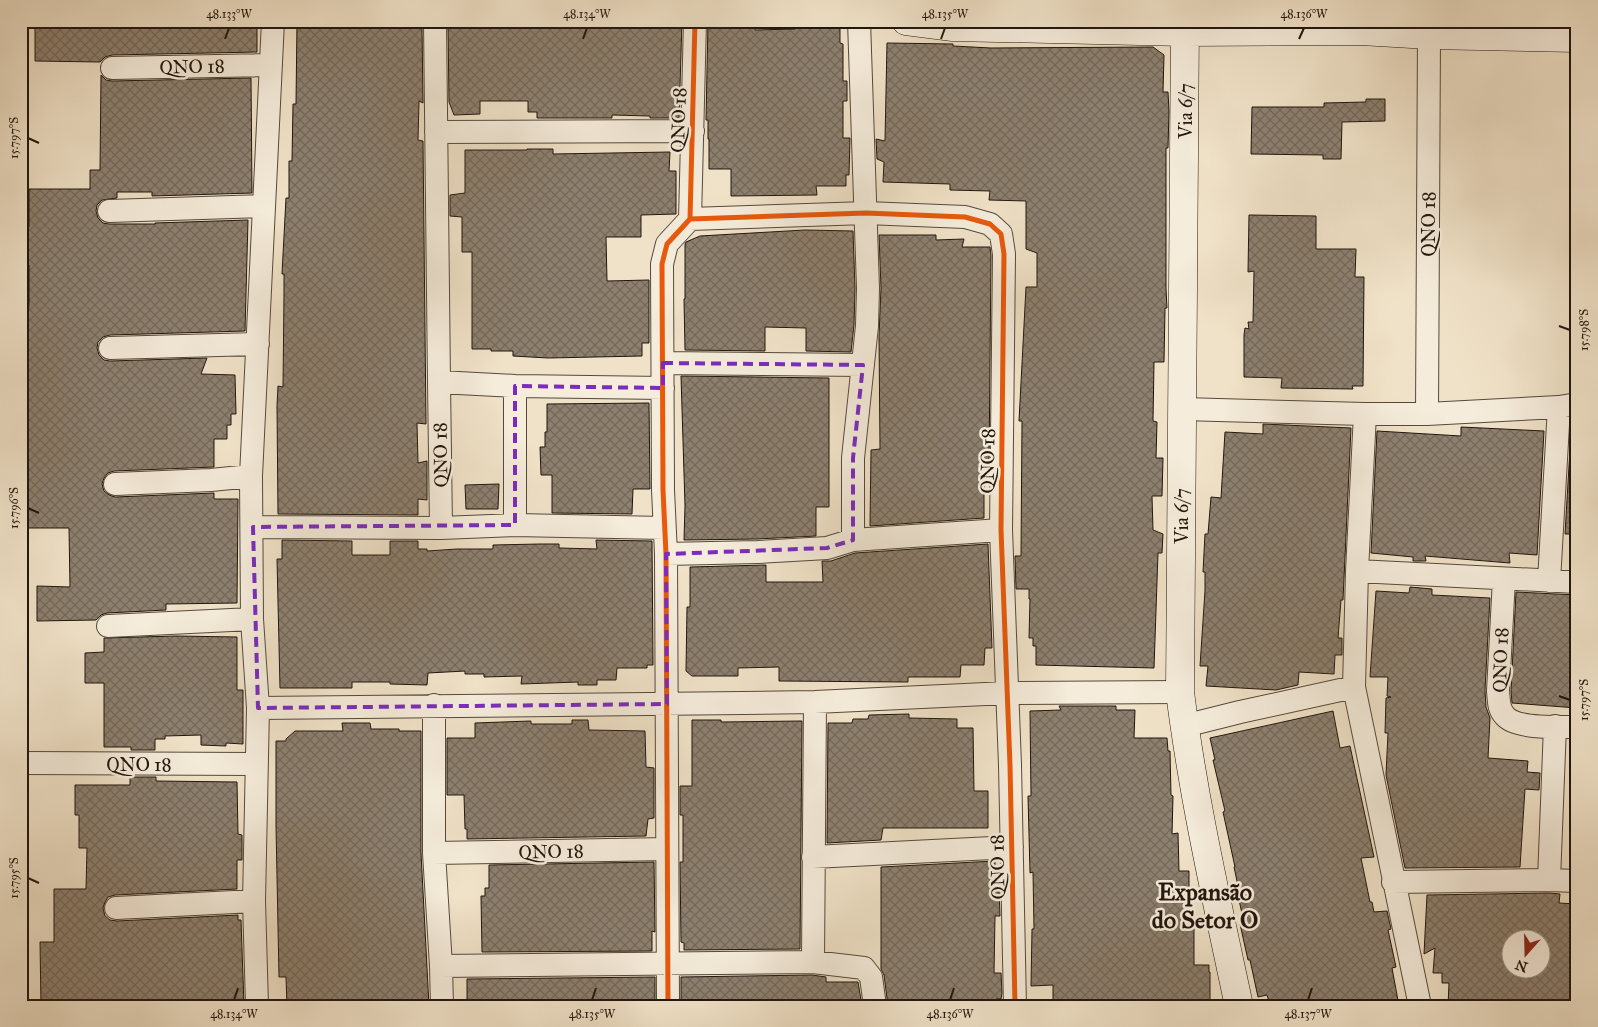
<svg xmlns="http://www.w3.org/2000/svg" width="1598" height="1027" font-family="'IM FELL Great Primer',serif">
  <defs>
    <pattern id="building-cross-hatch" width="8" height="8" patternUnits="userSpaceOnUse" patternTransform="scale(1.25)"><rect width="8" height="8" fill="#8d806f"/><path d="M0 0l8 8M0 8l8-8" fill="none" stroke="#73685a"/></pattern>
  </defs>
  <rect width="100%" height="100%" fill="#f0e2c8"/>
  <filter id="stains"><feTurbulence type="fractalNoise" baseFrequency=".004" numOctaves="4"/><feColorMatrix values="0 0 0 0 .2 0 0 0 0 .09 0 0 0 0 .02 0 0 0 .5 -.17"/></filter>
  <radialGradient id="worn" r=".72"><stop offset=".6" stop-color="#630" stop-opacity="0"/><stop offset="1" stop-color="#630" stop-opacity=".3"/></radialGradient>
  <!-- building -->
  <path fill="url(#building-cross-hatch)" stroke="#21160e" fill-rule="evenodd" d="M35,21H257V52L112,55L105,57L100,62L35,61Z
    M297,21H419V27H422L423,103L419,101L418,140L423,141L426,424L417,423L418,463L427,461V500L418,499V515L278,514L277,406L278,386L283,387L284,293V274H282L286,198H289V161H292L293,104H296Z
    M451,21H682L679,118H650V116L612,115V118H537V112H528V101H480V114L454,115L449,102L448,27H451Z
    M708,21H755V30L795,29V25H840V43L843,44V81H847V101H843V138H850L849,175H846V186H816L817,195L731,196V169H709V139H708V120H706Z
    M887,43L953,44V46L991,48L1153,47L1164,55L1163,92H1168L1169,111L1168,148H1166V289L1167,308H1165L1164,362H1154L1153,421L1157,422L1156,458H1163L1162,496H1152L1153,530L1163,534L1162,553H1158L1154,668L1036,665V646H1033V638H1029L1030,599H1029V589H1016L1015,556H1021L1022,421H1019L1026,287H1037V253L1026,249V201L989,200L990,191L950,190V184L883,182L884,162L877,159L876,139L885,141Z
    M101,75L106,80L112,81L251,78L252,193L152,196V192H117V198L102,200L97,205L96,211L98,218L103,223L109,224H155V223L248,220L245,331L110,335L103,337L98,342L97,348L99,355L104,360L110,361L207,358L201,374L235,375L236,414H231V425H227V439H214V467L114,471L108,473L104,478L102,484L104,491L109,495L115,497L214,493V499H238L237,603L166,604V610L107,613L101,615L96,620L37,621V586L70,587L69,528H21V491H26V434H24V415H21V396H24V321H28L29,302V265H24L23,246H26V227H29V189H90V170H100Z
    M1366,99H1385V121L1342,122L1341,159H1323V155L1251,154L1252,107H1324V103L1366,102Z
    M527,149H553V154L670,152L669,171H676V214L641,215V237H606L607,281L649,280V343H642V356L548,358L513,356V351H491V349H472V252H462V217L450,216V195L465,193V150H527Z
    M1249,215L1316,216V249H1356L1355,277H1364L1363,386H1352L1353,389L1281,388L1282,378L1244,377V335L1245,328L1249,329L1248,322H1253L1254,271L1248,272Z
    M805,230L853,231L855,288L854,325L851,352L806,351V328L765,327V351L685,350L684,299H685V244L686,242L700,236Z
    M879,235H936V240L964,239L962,247H990L991,255L989,467H984V518L870,526L871,450L880,449L879,336L881,288Z
    M681,376L829,378V507H816V536L757,539L684,540L685,506Z
    M649,403L650,489H633L632,514L552,513V475H541L540,447H545V432H547V404Z
    M1263,424L1351,428L1343,600H1341L1338,638H1342V655H1335L1334,674L1299,672L1298,685L1276,690L1206,686L1208,666H1200L1205,591V572H1203L1205,534H1208L1211,497L1221,498L1225,432L1263,434Z
    M1461,427L1544,431L1537,555L1509,553L1510,563L1425,556L1426,561H1413V557L1371,553L1377,431L1461,436Z
    M1571,432L1577,433V534H1565Z
    M499,484L498,509H466L465,485Z
    M282,540L352,541V555H390V541H418V549H427V551L457,549H493V545L540,544H559V548L597,549L596,540L652,541L653,665H647V668H617L616,680H597V685H578V682L521,684L522,676L484,677V674H465V671L428,673L427,685L390,684V682H352V688H280L277,559H282Z
    M988,544L992,648H985L984,665H961L960,677H908V682L779,681V667L738,668V676H692L686,671L687,607H690V567L766,565V582H823L822,561H831L855,553Z
    M1410,587L1432,589V595L1490,598L1485,690L1486,707L1490,718L1488,758L1528,761L1527,772L1540,773L1539,790L1525,789L1520,867L1405,868L1386,775L1388,733H1385L1386,698L1391,697L1387,696L1388,677H1370L1376,591L1409,593Z
    M1516,592L1577,595V708L1512,703L1511,691Z
    M176,636L237,637V690H243V744L226,743V746L201,745V735L165,736V739H155V750H131V747H104V683H85V653L104,652V638Z
    M1059,706H1116V710H1135L1134,738H1167L1168,751H1170L1171,795L1173,796L1172,834L1178,833L1179,871H1189V909H1194V965H1209V972H1210V1006H1053V985L1031,986L1032,929H1034L1033,872L1030,873L1028,796H1031L1030,711L1061,710Z
    M1333,711L1340,748L1350,746L1374,857L1361,858L1370,902H1372L1374,912L1387,911L1391,929L1388,930L1396,967L1392,968L1399,1006H1270L1267,995L1258,997L1250,960H1248L1240,924L1244,923L1236,886H1238L1234,867H1235L1223,812L1225,811L1213,760H1215L1210,738Z
    M909,714V718L957,719V728H973L974,791H988V828H883L881,840L827,843L828,723H852L853,719H868L869,715Z
    M572,720H588L589,730L645,731L646,767L654,768V818L648,819L646,836L467,839V829H465L464,795H447V738H475V723L531,721V724H572Z
    M692,720H721V722L802,721L800,949L684,950V943L681,942L680,862H683V815H680V786H692Z
    M342,723H370L371,729H399V731H421V853L429,1006H287L286,977H279L276,826V741H286V739L295,731H343Z
    M130,777H156V781L237,782L238,834L242,835V860H237V889L115,895L108,897L105,902L103,908L105,916L110,920L117,921L238,915V920H241L244,1006H41L40,942H54V889H86L87,848H79V815H75V785H130Z
    M995,861V888H999L1000,916H995L994,973H1001L1002,993L1001,999H996V1006H888L884,975L881,969V867Z
    M654,862L655,932L652,931V951L482,952L481,896H485V888H489V865Z
    M1549,893L1560,894L1559,903L1577,904V1006H1448L1449,983H1442V973H1433L1435,948L1424,954L1427,895ZM1510,940H1540V970H1510Z
    M812,975L826,977V982H858L862,1006H681V977Z
    M655,977V1006H467V979Z"/>
  <g fill="none" stroke-linecap="round" stroke-linejoin="round">
    <!-- street casing -->
    <g stroke="#55493c" stroke-width="24">
      <path id="street" d="M435,21L439,382
        M112,68L271,65
        M436,132L693,131
        M109,211L263,206
        M690,219L866,213L965,217L990,224L1001,234L1004,254L1001,530L1010,765L1015,1006
        M110,348L258,344
        M663,363L863,365
        M1182,409L1365,414H1427L1559,407L1577,404
        M1365,414L1357,571L1354,687L1420,1006
        M1427,414L1429,35
        M115,484L211,480L251,476
        M515,525V386
        M253,527L441,528L515,525L664,528
        M441,528L439,382L515,386L663,388
        M853,540V458L867,326L868,288L859,21
        M666,554L758,552L827,548L853,540L1001,530
        M1357,571L1577,582
        M1504,579L1498,691C1499,700 1498,709 1505,716C1516,729 1560,727 1577,727
        M1549,581L1559,407
        M108,626L252,619
        M434,705V853L441,966L442,1006
        M258,708L743,703L815,702L1007,693L1180,692
        M1184,726L1240,712L1354,687
        M21,763L256,764
        M434,853L667,849
        M813,857L1012,847
        M1549,880L1555,726
        M1393,882L1549,880L1577,881
        M116,908L254,901
        M813,962L815,702
        M441,966L813,962L864,968L871,977L875,1006
        M257,1006L254,901L258,708L252,619L251,476L273,21
        M668,1006L666,554L663,490L662,264L667,244L690,219L695,21"/>
    </g>
    <!-- secondary casing -->
    <g stroke="#21160e" stroke-width="29">
      <path id="secondary" d="M906,21L953,27L1185,32L1361,31L1429,35L1577,38
        M1185,21L1180,692C1193,797 1217,902 1239,1006"/>
    </g>
    <!-- street -->
    <use href="#street" stroke="#f5ecdb" stroke-width="22"/>
    <!-- secondary -->
    <use href="#secondary" stroke="#f5ecdb" stroke-width="28"/>
    <!-- cycleway casing -->
    <g stroke="#f5ecdb" stroke-width="8">
      <path id="cycleway" d="M690,219L866,213L965,217L990,224L1001,234L1004,254L1001,530L1010,765L1015,1006
        M668,1006L666,554L663,490L662,264L667,244L690,219L695,21"/>
    </g>
    <!-- cycleway -->
    <use href="#cycleway" stroke="#e8590c" stroke-width="5"/>
  </g>
  <!-- marked area -->
  <path fill="none" stroke="#7b2cbf" stroke-width="4" stroke-dasharray="10 6" stroke-linejoin="round" d="M663,363L863,365L853,458V540L827,548L666,554L667,704L258,708L253,527L515,525V386L663,388Z"/>
  <!-- ticks -->
  <path fill="none" stroke="#21160e" stroke-width="2" d="M225,39L229,28M583,39L587,28M941,39L945,28M1299,39L1304,28M28,138L39,143M1559,326L1570,330M28,508L39,513M1559,696L1570,700M28,878L39,883M234,1000L238,988M592,1000L596,988M950,1000L954,988M1308,1000L1312,988"/>
  <g text-anchor="middle" stroke-width="5" stroke-linejoin="round" paint-order="stroke">
    <!-- street labels -->
    <g font-size="19" fill="#21160e" stroke="#f5ecdb">
      <text transform="translate(192 66) rotate(-1)" y="7">QNO 18</text>
      <text transform="translate(1185 111) rotate(-90)" y="7">Via 6/7</text>
      <text transform="translate(678 120) rotate(-88)" y="7">QNO 18</text>
      <text transform="translate(1428 224) rotate(-90)" y="7">QNO 18</text>
      <text transform="translate(440 455) rotate(-91)" y="7">QNO 18</text>
      <text transform="translate(987 461) rotate(-89)" y="7">QNO 18</text>
      <text transform="translate(1181 516) rotate(-90)" y="7">Via 6/7</text>
      <text transform="translate(1500 660) rotate(-88)" y="7">QNO 18</text>
      <text x="139" y="771">QNO 18</text>
      <text transform="translate(551 851) rotate(-1)" y="7">QNO 18</text>
      <text transform="translate(997 867) rotate(-91)" y="7">QNO 18</text>
    </g>
    <!-- district labels -->
    <g font-size="24" font-weight="bold" fill="#21160e" stroke="#f5ecdb">
      <text x="1205" y="900">Expansão<tspan x="1205" dy="28">do Setor O</tspan></text>
    </g>
  </g>
  <!-- margin -->
  <rect width="1598" height="1027" fill="none" stroke="#f0e2c8" stroke-width="55"/>
  <!-- north arrow -->
  <g transform="translate(1526 954) rotate(200)"><circle r="24" fill="#f5ecdb" stroke="#a09689"/>
  <path d="M0-4L9 19L0 12L-9 19Z" fill="#8f2418"/>
  <text y="-8" font-size="14" font-weight="bold" text-anchor="middle" fill="#21160e">N</text>
  </g>
  <rect x="28" y="28" width="1542" height="972" fill="none" stroke="#21160e" stroke-width="2"/>
  <g font-size="12" text-anchor="middle" fill="#21160e">
    <text x="229" y="18">48.133°W</text>
    <text x="587" y="18">48.134°W</text>
    <text x="945" y="18">48.135°W</text>
    <text x="1304" y="18">48.136°W</text>
    <text transform="translate(14 138) rotate(-90)" y="4">15.797°S</text>
    <text transform="translate(1584 330) rotate(-90)" y="4">15.798°S</text>
    <text transform="translate(14 508) rotate(-90)" y="4">15.796°S</text>
    <text transform="translate(1584 700) rotate(-90)" y="4">15.797°S</text>
    <text transform="translate(14 878) rotate(-90)" y="4">15.795°S</text>
    <text x="234" y="1018">48.134°W</text>
    <text x="592" y="1018">48.135°W</text>
    <text x="950" y="1018">48.136°W</text>
    <text x="1308" y="1018">48.137°W</text>
  </g>
  <rect width="100%" height="100%" filter="url(#stains)"/>
  <rect width="100%" height="100%" fill="url(#worn)"/>
</svg>
